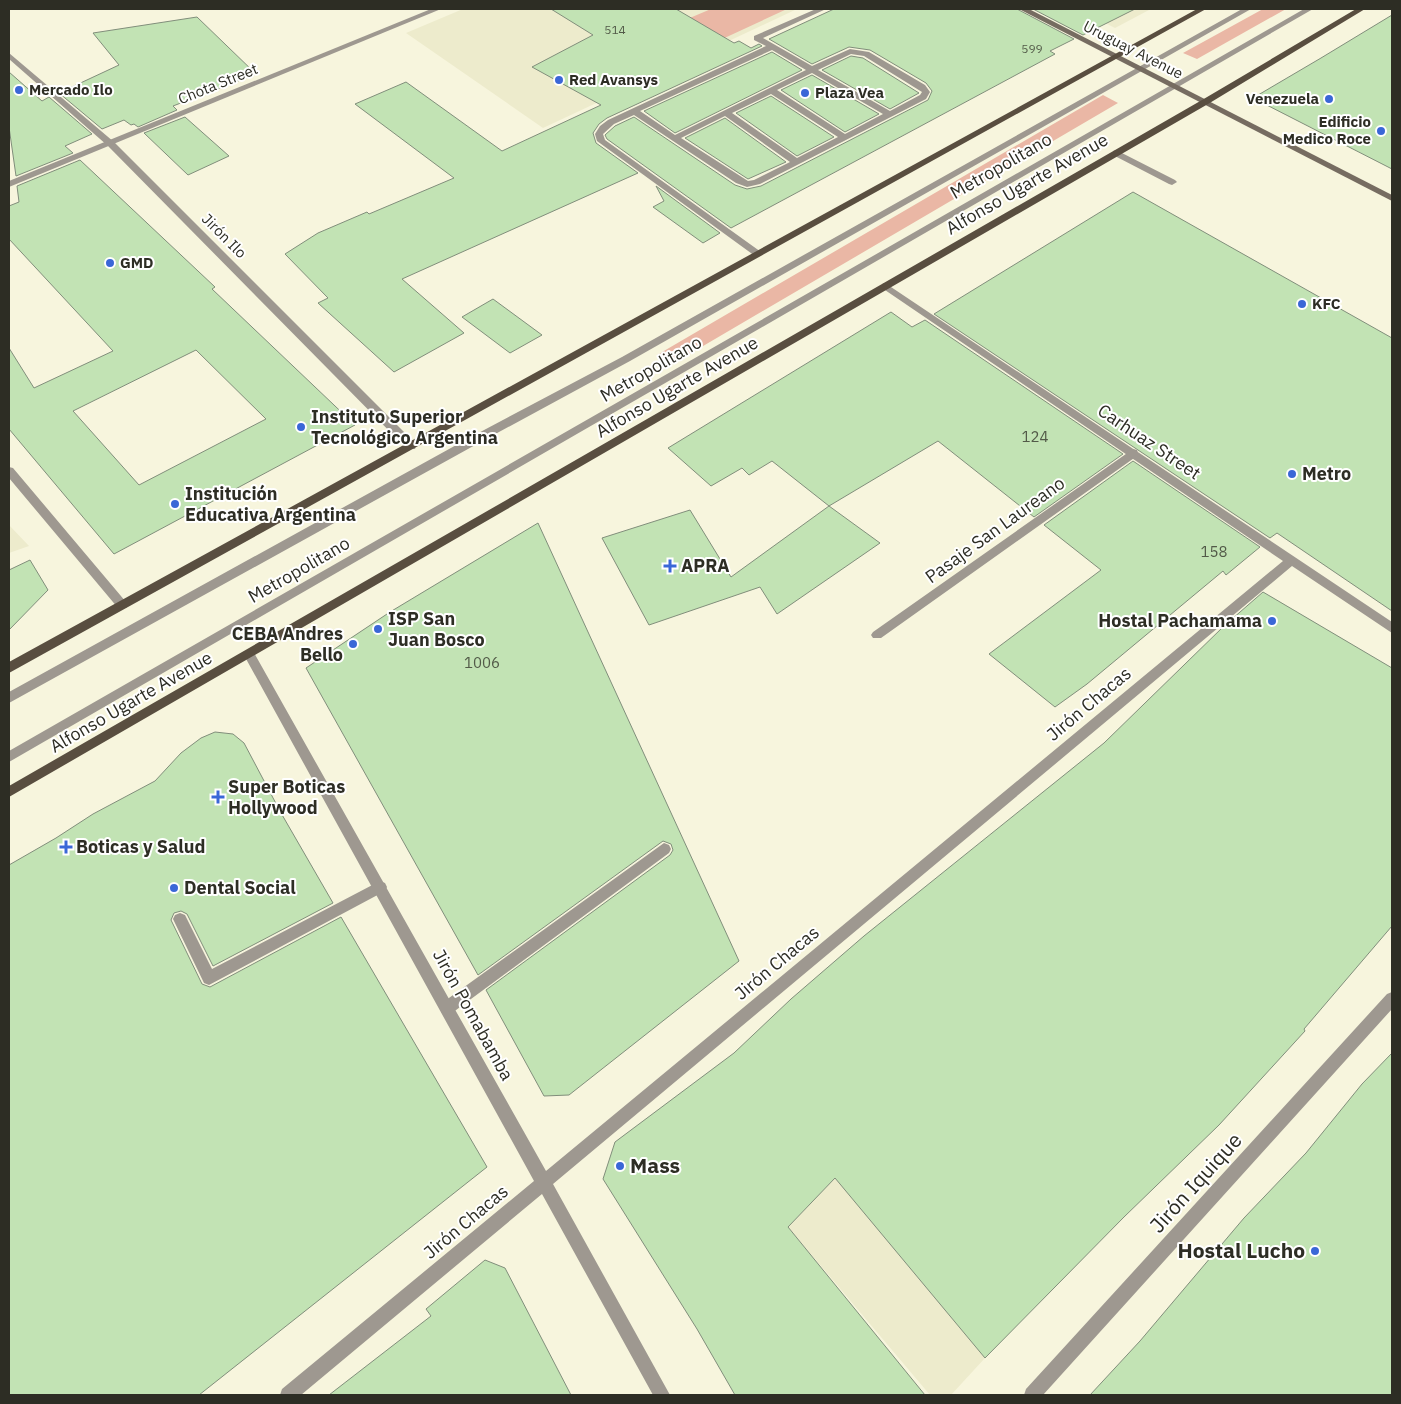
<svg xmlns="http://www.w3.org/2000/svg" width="1401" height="1404" font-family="'IBM Plex Sans',sans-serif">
  <rect width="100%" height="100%" fill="#f7f5dd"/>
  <!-- built -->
  <path fill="#edebcc" d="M463,9H797L543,128L406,33Z
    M1077,9H1146L1149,10L1115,28Z
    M9,525L29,546L9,553Z
    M835,1178L985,1358L951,1395H930L788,1227Z"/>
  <!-- green -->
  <path fill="#eab7a5" d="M711,9H787L718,41L685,20Z
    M1263,9H1286L1197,59L1183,53Z
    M1103,95L1118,103L669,366L657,355Z"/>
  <!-- building -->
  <path fill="#c2e3b4" stroke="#818e7b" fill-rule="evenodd" d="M551,9H676L734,43L739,41L751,48L759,44L762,46L607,118L599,124L593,133L596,143L638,173L402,279L464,333L394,372L318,303L328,298L285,254L318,233L367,212L369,214L454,178L355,104L406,82L502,151L601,105L532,67L593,35Z
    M834,9H1017L1074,39L1050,51L1055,54L731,228L607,139L605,135L615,126L634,117L735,185L747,189L761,186L928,100L932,91L926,83L870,50L849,47L812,64L769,39Z
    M1033,9H1135L1083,35Z
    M1392,15V169L1253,98L1321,58Z
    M197,17L256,74L173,106L177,110L138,127L134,124L131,125L124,120L102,129L59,93L119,65L93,33Z
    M772,52L802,70L675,133L644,111Z
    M851,56L863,58L919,93L890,109L822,70Z
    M9,72L42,101L49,97L92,134L65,146L73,153L16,176L9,127Z
    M812,75L879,114L845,132L781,90Z
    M771,96L834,137L797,156L736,113Z
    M185,117L229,156L188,175L144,133Z
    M725,118L786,162L748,179L685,138Z
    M80,160L215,287L212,289L355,425L114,554L9,429V348L34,388L113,351L9,239V206L19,202L17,186ZM196,350L266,419L139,485L73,411Z
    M656,186L720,233L703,243L653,207L664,201Z
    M1133,192L1392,338V611L1277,533L1270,538L934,314Z
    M493,299L542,335L510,353L462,317Z
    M891,312L912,327L925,320L1123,454L1034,517L938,441L829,506L772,461L749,475L742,468L711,486L668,448Z
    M1133,461L1260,547L1226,575L1223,571L1087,684L1055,707L989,654L1101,570L1044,525Z
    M829,506L880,543L777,614L760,587L649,625L602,538L690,510L731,577Z
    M538,523L739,961L569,1095L544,1096L486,990L670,855L673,850L671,844L663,841L478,975L306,668L390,612Z
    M30,560L48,590L9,630V570Z
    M1263,592L1392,668V926L1304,1029L1305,1031L1219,1125L1124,1217L985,1358L835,1178L788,1227L925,1395H735L697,1329L603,1179L615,1142L734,1053L791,999L864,936L1104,743L1224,626Z
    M215,732L233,734L244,743L281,813L333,903L213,966L187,914L181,911L174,913L171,920L202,984L210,987L341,917L487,1167L199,1395H9V865L56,838L93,814L155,781L181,753L201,738Z
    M1392,1053V1395H1090L1140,1341L1244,1218L1306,1153L1362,1084Z
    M485,1260L505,1268L571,1395H329L431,1316L426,1309Z"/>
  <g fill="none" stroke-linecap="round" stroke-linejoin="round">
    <!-- service -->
    <path fill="#9e9890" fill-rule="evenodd" d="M816,9H826L763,38L812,66L850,49L869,52L925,85L930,92L926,99L760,184L747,187L736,183L634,115L614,124L603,134L605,140L761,252V256H755L597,141L595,134L600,126L608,120L766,46L754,40V36ZM772,50L806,70L675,135L640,111ZM851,54L864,56L922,92L920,95L890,111L818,70ZM812,73L883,114L845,134L777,90ZM771,94L838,137L797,158L732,113ZM725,116L790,162L754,180L748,181L681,138Z
      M1242,9H1251L630,361L477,444L9,703V692L469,438L622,357Z
      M1304,9H1313L9,762V751Z
      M1116,150L1175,180L1177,182L1172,185L1169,184L1113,155V151Z
      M1133,449L1137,450L1138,453L1137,456L881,638H873L871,635L873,632Z
      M664,843L669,845L671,849L669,853L452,1013L447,1015L442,1013L440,1008L442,1003Z
      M380,881L385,883L387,887L385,891L209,985L204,983L173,919L175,915L180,913L185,915L212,969Z"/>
    <!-- minor -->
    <path fill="#9e9890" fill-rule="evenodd" d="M9,53L114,142L415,443L416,446L415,449H407L108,146L9,59Z
      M885,283L1392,622V633L1292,566L553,1184L670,1395H653L542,1194L301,1395H280L282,1389L534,1181L245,657L243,654L245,651H253L546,1171L1283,561L882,288V284Z
      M9,467L13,468L126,602L128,605L126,608H118L9,478Z
      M1392,992V1009L1043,1395H1024L1026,1389L1387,994Z"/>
    <!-- tertiary -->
    <path fill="#9e9890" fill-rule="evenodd" d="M431,9H441L9,187V181Z"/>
    <!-- secondary -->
    <path fill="#766c61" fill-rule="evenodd" d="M1019,9H1029L1392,195V201Z"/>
    <!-- primary -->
    <path fill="#594e40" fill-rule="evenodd" d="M1197,9H1206L9,673V662Z
      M1356,9H1365L1208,104L9,797V786L1202,100Z"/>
  </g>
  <!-- markers -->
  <g fill="#3a67d7" stroke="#fff" stroke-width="2">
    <circle cx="559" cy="80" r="5"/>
    <circle cx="19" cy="90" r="5"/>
    <circle cx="805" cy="93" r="5"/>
    <circle cx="1329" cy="99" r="5"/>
    <circle cx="1381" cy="131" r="5"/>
    <circle cx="110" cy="263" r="5"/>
    <circle cx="1302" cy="304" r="5"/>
    <circle cx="301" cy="427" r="5"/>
    <circle cx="1292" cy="474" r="5"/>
    <circle cx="175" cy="504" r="5"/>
    <path d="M667.5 558.5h5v5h5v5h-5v5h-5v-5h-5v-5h5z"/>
    <circle cx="1272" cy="621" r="5"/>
    <circle cx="378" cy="629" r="5"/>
    <circle cx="353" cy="644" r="5"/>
    <path d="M215.5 789.5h5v5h5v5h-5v5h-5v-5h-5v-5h5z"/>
    <path d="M63.5 839.5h5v5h5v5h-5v5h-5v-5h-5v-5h5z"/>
    <circle cx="174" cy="888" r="5"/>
    <circle cx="620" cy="1166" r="5"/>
    <circle cx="1315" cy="1251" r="5"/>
  </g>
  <g text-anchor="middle" stroke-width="4" stroke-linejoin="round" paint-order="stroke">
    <!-- far-number labels -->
    <g font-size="12" fill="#525a48">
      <text x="615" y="34">514</text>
      <text x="1032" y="53">599</text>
    </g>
    <!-- far-street labels -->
    <g font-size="15" fill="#2d2d24" stroke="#fff">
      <text transform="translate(1133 50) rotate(27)" y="5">Uruguay Avenue</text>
      <text transform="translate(218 84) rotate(-22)" y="5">Chota Street</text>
      <text transform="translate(224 236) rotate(45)" y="5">Jirón Ilo</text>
    </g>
    <!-- far-poi labels -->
    <g font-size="15" font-weight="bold" fill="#2d2d24" stroke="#fff" text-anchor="start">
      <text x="569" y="85">Red Avansys</text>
      <text x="29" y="95">Mercado Ilo</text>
      <text x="815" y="98">Plaza Vea</text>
      <text x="1319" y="104" text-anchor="end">Venezuela</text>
      <text x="1371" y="127" text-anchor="end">Edificio<tspan x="1371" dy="17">Medico Roce</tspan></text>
      <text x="120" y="268">GMD</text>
      <text x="1312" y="309">KFC</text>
    </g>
    <!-- number labels -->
    <g font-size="15" fill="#525a48">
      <text x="1035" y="442">124</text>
      <text x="1214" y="557">158</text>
      <text x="482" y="668">1006</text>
    </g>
    <!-- street labels -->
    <g font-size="18" fill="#2d2d24" stroke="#fff">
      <text transform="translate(1001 166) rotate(-30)" y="6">Metropolitano</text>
      <text transform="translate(1027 184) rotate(-30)" y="6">Alfonso Ugarte Avenue</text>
      <text transform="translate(651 369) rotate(-30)" y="6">Metropolitano</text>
      <text transform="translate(677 387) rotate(-30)" y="6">Alfonso Ugarte Avenue</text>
      <text transform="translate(1149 442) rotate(34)" y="6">Carhuaz Street</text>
      <text transform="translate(995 530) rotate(-36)" y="6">Pasaje San Laureano</text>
      <text transform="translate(299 570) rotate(-30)" y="6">Metropolitano</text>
      <text transform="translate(131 702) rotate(-30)" y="6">Alfonso Ugarte Avenue</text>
      <text transform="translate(1089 704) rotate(-40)" y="6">Jirón Chacas</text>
      <text transform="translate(777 963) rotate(-40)" y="6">Jirón Chacas</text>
      <text transform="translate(473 1015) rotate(61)" y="6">Jirón Pomabamba</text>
      <text transform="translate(466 1222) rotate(-40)" y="6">Jirón Chacas</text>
    </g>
    <!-- poi labels -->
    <g font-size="18" font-weight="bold" fill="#2d2d24" stroke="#fff" text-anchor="start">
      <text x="311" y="423">Instituto Superior<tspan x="311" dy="21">Tecnológico Argentina</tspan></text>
      <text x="1302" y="480">Metro</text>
      <text x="185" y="500">Institución<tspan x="185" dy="21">Educativa Argentina</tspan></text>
      <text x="681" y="572">APRA</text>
      <text x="388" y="625">ISP San<tspan x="388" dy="21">Juan Bosco</tspan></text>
      <text x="1262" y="627" text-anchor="end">Hostal Pachamama</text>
      <text x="343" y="640" text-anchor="end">CEBA Andres<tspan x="343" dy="21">Bello</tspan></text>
      <text x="228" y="793">Super Boticas<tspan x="228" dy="21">Hollywood</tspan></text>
      <text x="76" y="853">Boticas y Salud</text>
      <text x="184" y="894">Dental Social</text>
    </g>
    <!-- near-poi labels -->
    <g font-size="21" font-weight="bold" fill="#2d2d24" stroke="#fff" text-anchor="start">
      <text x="630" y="1173">Mass</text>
      <text x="1305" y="1258" text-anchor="end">Hostal Lucho</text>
    </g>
    <!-- near-street labels -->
    <g font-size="21" fill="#2d2d24" stroke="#fff">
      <text transform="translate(1196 1183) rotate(-48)" y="7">Jirón Iquique</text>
    </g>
  </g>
  <!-- border -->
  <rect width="1401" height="1404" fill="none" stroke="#2d2d24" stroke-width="20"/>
</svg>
